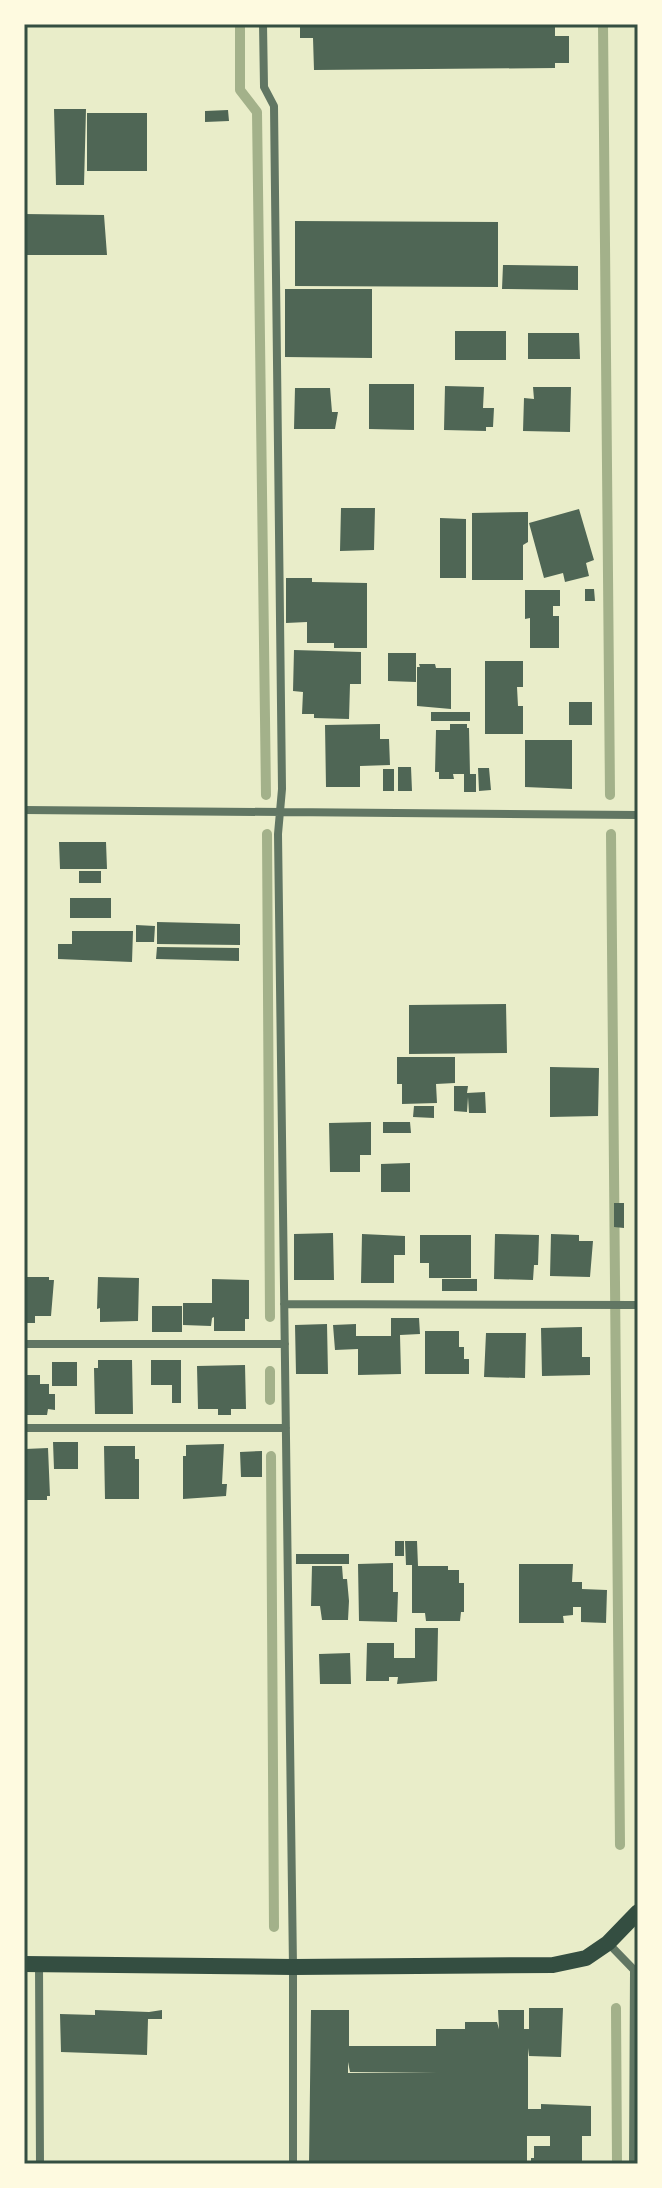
<svg xmlns="http://www.w3.org/2000/svg" width="662" height="2188" font-family="'Open Sans',sans-serif">
  <rect width="100%" height="100%" fill="#e9edc9"/>
  <g fill="none" stroke-linecap="round" stroke-linejoin="round">
    <!-- stream -->
    <path stroke="#a3b18a" stroke-width="10" d="M240,24V90L257,112L266,795
      M603,24L610,795
      M267,834L270,1317
      M611,834L620,1845
      M270,1371V1400
      M271,1456L274,1927
      M616,2008L617,2164"/>
  </g>
  <!-- building -->
  <path fill="#4f6655" fill-rule="evenodd" d="M300,24H555V36H569V63H555V68L314,70L313,38H300Z
    M54,109H86L84,185H56Z
    M228,110L229,121L205,122V111Z
    M87,113H147V171H87Z
    M24,214L104,215L107,255H24Z
    M295,221L498,222V287L295,286Z
    M503,265L578,266V290L502,289Z
    M285,289H372V358L285,357Z
    M455,331H506V360H455Z
    M528,333H579L580,359H528Z
    M369,384H414V430L369,429Z
    M445,386L484,387L483,408H494L493,427H486V431L444,430Z
    M533,387H571L570,432L523,431L524,398L534,399Z
    M295,388H330L332,412H338L335,429H294Z
    M341,508H375L374,550L340,551Z
    M579,509L594,560L586,563L589,576L565,582L563,573L544,578L529,523Z
    M528,512V542L523,545V580H472V513Z
    M440,518L466,519V578H440Z
    M286,578H312V582L367,583V648H334V643H307V622L286,623Z
    M585,589H594L595,601H585Z
    M525,590H560V606H553V616H559V648H530V618L525,619Z
    M294,650L361,652V684H350L349,719L314,718V714H302L303,692L293,691Z
    M388,653H416V682L388,681Z
    M485,661H523V687H517L518,706H523V734H485Z
    M419,664H435L436,668H451V709L417,706V667H420Z
    M569,702H592V725H569Z
    M431,712H470V721H431Z
    M380,724V739H389L390,765L360,766V787H326L325,725Z
    M450,724H467V728H469L470,774H476V792H464V774H453L454,779H439V772H435L436,730H450Z
    M525,740H572V789L525,787Z
    M398,767H411L412,791H398Z
    M478,768H489L491,790L479,791Z
    M383,769H394V791H383Z
    M59,842H106L107,869H60Z
    M79,871H101V883H79Z
    M70,898H111V918H70Z
    M157,922L240,924V945L157,944Z
    M136,925L155,926L154,942H136Z
    M72,931H133L132,962L58,959V944H72Z
    M157,947L239,948V961L156,959Z
    M506,1004L507,1053L409,1054V1005Z
    M397,1057H455V1083L436,1084L437,1103L402,1104V1084H397Z
    M550,1067L599,1068L598,1116L550,1117Z
    M454,1086H468L467,1093L485,1092L486,1113H469L468,1097L467,1112L454,1111Z
    M414,1106H434V1118L413,1117Z
    M371,1122V1155H360V1172H330L329,1123Z
    M383,1122H410L411,1133H383Z
    M410,1163V1192H381V1164Z
    M614,1203H624V1228L614,1227Z
    M333,1233L334,1280H294V1234Z
    M362,1234L405,1236V1255H394V1283H361Z
    M495,1234L539,1235L538,1265H534L533,1280L494,1279Z
    M551,1234L579,1235V1241H593L590,1277L550,1276Z
    M420,1235H471V1278H429V1263H420Z
    M26,1277H49V1280H54L51,1316H35V1323H24V1281Z
    M98,1277L139,1278L138,1321L100,1322V1308L97,1309Z
    M212,1279L249,1280V1319H245V1331H214V1317L212,1318L211,1326L183,1325V1303H212Z
    M442,1279H477V1291H442Z
    M152,1306H182V1332H152Z
    M391,1318H419L420,1334L400,1335L401,1374L358,1375V1349L335,1350L333,1325L356,1324V1336H391Z
    M327,1324L328,1374H296L295,1325Z
    M582,1327V1357H590V1375L542,1376L541,1328Z
    M425,1331H459V1347H464V1359H469V1374H425Z
    M486,1333H526L525,1378L484,1377Z
    M98,1360H132L133,1414H95L94,1368H98Z
    M151,1360H181V1403H172V1385H151Z
    M52,1362H77V1386H52Z
    M245,1365L246,1409H231V1415H218V1409H198L197,1366Z
    M24,1375H40V1384H49V1394H55V1410L48,1409L47,1415H24Z
    M53,1442H78V1469H54Z
    M224,1444L222,1484H227L226,1496L183,1499V1456H186V1445Z
    M104,1446H135V1459H139V1499H105Z
    M48,1448L50,1496H47V1500H26L24,1497L25,1449Z
    M262,1451V1477H241L240,1452Z
    M395,1541H404V1556H395Z
    M405,1541H417L418,1566H448V1570H459V1583H464V1612H461L460,1621H426L425,1613H412V1565H406Z
    M296,1554H349V1564H296Z
    M393,1563V1592H398L397,1622L359,1621L358,1564Z
    M519,1564H573L572,1582H582V1589L607,1590L606,1623L581,1622V1607H573V1615L563,1616L564,1623H519Z
    M312,1566H342L343,1579H347L349,1601L348,1620H322L320,1606H311Z
    M415,1628H438L437,1681L397,1684L398,1677H389V1681H366L367,1643H394V1658H415Z
    M350,1653L351,1684H320L319,1654Z
    M529,2008H563L561,2057L529,2056L528,2048V2109H541V2104L591,2106V2136H582V2164H531V2158H534V2146H550V2136H527V2164H309L311,2010H349V2046H436V2029H465V2022H497L499,2029L498,2010H524V2029H529ZM348,2062L350,2072L437,2073H348Z
    M95,2010L149,2012L162,2010V2019H148L147,2055L61,2052L60,2014L95,2015Z"/>
  <g fill="none" stroke-linecap="round" stroke-linejoin="round">
    <!-- minor -->
    <path stroke="#617663" stroke-width="8" d="M263,24L264,87L274,106L282,789L278,834L293,1967V2164
      M24,810L638,815
      M284,1304L638,1305
      M24,1344H285
      M24,1428H286
      M608,1943L638,1974
      M39,1965L40,2164
      M633,2164L634,1971"/>
    <!-- secondary -->
    <path stroke="#344e41" stroke-width="16" d="M24,1964L293,1967L553,1965L586,1958L608,1943L638,1912"/>
  </g>
  <!-- border -->
  <rect width="662" height="2188" fill="none" stroke="#fefae0" stroke-width="52"/>
  <rect x="26" y="26" width="610" height="2136" fill="none" stroke="#344e41" stroke-width="3"/>
</svg>
